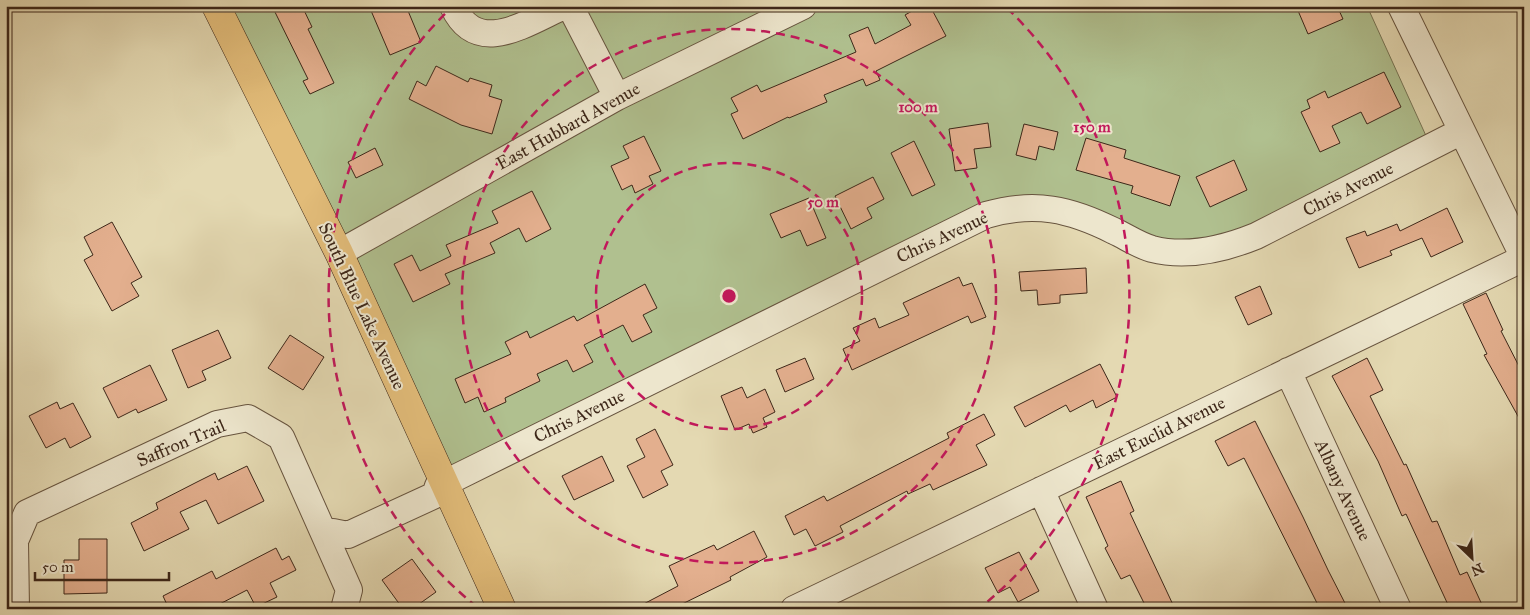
<svg xmlns="http://www.w3.org/2000/svg" width="1530" height="615" font-family="'IM FELL Great Primer',serif">
  <rect width="100%" height="100%" fill="#e4d9b2"/>
  <filter id="stains"><feTurbulence type="fractalNoise" baseFrequency=".004" numOctaves="4"/><feColorMatrix values="0 0 0 0 .2 0 0 0 0 .09 0 0 0 0 .02 0 0 0 .5 -.17"/></filter>
  <radialGradient id="worn" r=".72"><stop offset=".6" stop-color="#630" stop-opacity="0"/><stop offset="1" stop-color="#630" stop-opacity=".3"/></radialGradient>
  <!-- green -->
  <path fill="#b0c08f" stroke="#767454" d="M226,6H443L452,25L565,17L605,93L342,240Z
    M463,6H538L496,24L479,23Z
    M588,6H779L621,84L582,9Z
    M826,6H1367L1427,138L1252,226L1195,242L1164,241L1028,197L449,471L351,258L622,106Z"/>
  <!-- building -->
  <path fill="#e3af8e" stroke="#3d2719" d="M272,6H302L312,27L308,29L334,83L310,94L303,81L308,79Z
    M369,6H406L421,42L390,55Z
    M921,6H930L946,36L876,71L880,80L866,86L863,79L824,95L827,102L789,118L788,117L743,139L731,114L738,111L731,98L757,85L761,92L856,52L849,35L868,27L875,44L911,25L905,15Z
    M1296,6H1337L1343,19L1308,34Z
    M436,66L468,82L470,78L492,85L489,96L502,100L492,134L461,125L409,99L417,81L426,86Z
    M1384,72L1401,107L1367,124L1361,112L1332,126L1340,143L1320,152L1301,112L1310,108L1307,100L1325,91L1328,98Z
    M988,123L991,147L974,149L977,168L955,171L949,129Z
    M1024,124L1058,132L1054,150L1039,146L1036,160L1016,155Z
    M644,136L661,171L649,176L653,184L635,193L632,185L622,190L611,166L629,158L623,146Z
    M1086,138L1126,150L1124,158L1180,176L1170,206L1131,193L1133,186L1076,170Z
    M914,141L935,185L912,196L891,153Z
    M375,148L383,165L356,178L348,162Z
    M1234,160L1247,190L1210,207L1196,177Z
    M873,177L884,199L867,208L872,218L851,229L835,196Z
    M532,191L551,229L526,242L519,228L490,243L495,253L445,274L450,284L413,302L394,264L412,255L420,271L451,256L446,245L498,223L492,211Z
    M809,198L826,238L807,246L800,230L781,238L770,214Z
    M1447,208L1463,242L1431,257L1422,238L1390,251L1392,255L1359,268L1346,238L1365,231L1367,236L1397,224L1400,231Z
    M112,222L142,277L131,283L139,296L112,311L84,260L93,255L84,237Z
    M1086,268L1087,293L1060,295V303L1038,305L1037,290L1021,291L1019,272Z
    M959,277L963,286L972,283L986,317L971,323L968,316L852,370L843,349L860,341L853,328L875,318L879,328L909,315L903,303Z
    M645,284L657,308L643,315L652,332L632,342L623,325L584,345L593,362L573,372L567,360L537,374L540,381L505,398L506,402L484,412L478,397L465,403L455,379L511,354L505,342L527,331L530,338L574,316L577,321Z
    M1260,286L1272,314L1248,325L1235,297Z
    M1486,293L1503,330L1501,331L1524,376V427L1484,355L1487,354L1463,304Z
    M218,330L231,358L202,371L206,380L188,388L172,350Z
    M290,335L324,357L303,390L268,368Z
    M805,358L814,379L785,392L776,370Z
    M1367,358L1383,390L1370,396L1404,465L1406,464L1432,522L1437,521L1460,575L1467,572L1484,609H1450L1406,514L1402,516L1378,461L1332,376Z
    M1100,364L1117,397L1096,408L1093,400L1070,412L1066,405L1025,427L1014,407Z
    M150,365L167,400L138,413L136,409L118,418L103,388Z
    M742,387L747,398L765,389L775,412L763,418L767,427L753,433L749,424L735,430L721,396Z
    M57,402L60,409L73,403L91,437L70,448L65,438L46,448L29,416Z
    M984,414L995,435L976,445L987,465L933,490L930,484L908,494L907,491L840,526L843,532L815,546L806,529L794,535L785,516L824,496L827,501L949,438L947,433Z
    M1255,421L1303,517L1328,570L1348,609H1320L1244,458L1228,466L1215,441Z
    M655,429L673,465L661,471L668,485L643,498L627,466L645,457L636,439Z
    M602,456L614,481L574,500L562,476Z
    M247,466L264,501L218,524L206,500L180,512L189,529L144,551L131,523L158,509L156,503L197,482L215,473L218,480Z
    M1121,481L1134,511L1130,513L1175,609H1147L1130,575L1121,579L1105,548L1108,546L1086,497Z
    M754,531L767,557L730,577L731,580L672,609H634L678,586L669,566L714,545L717,550Z
    M79,539H107V593L64,594V560H79Z
    M276,548L282,560L289,556L296,570L270,583L277,597L256,607L247,590L210,609H169L163,596L212,571L216,579Z
    M1019,552L1039,591L1018,602L1010,587L998,593L985,568Z
    M412,559L436,592L412,609H403L382,580Z"/>
  <g fill="none" stroke-linecap="round" stroke-linejoin="round">
    <!-- minor casing -->
    <g stroke="#67543f" stroke-width="28">
      <path id="minor" d="M453,6C477,58 526,23 564,6
        M570,6L617,97
        M1401,6L1524,258
        M339,253L617,97L803,6
        M1288,371L1398,609
        M1041,490L1095,609
        M325,535L333,532L348,535L435,495L438,486L445,483L986,215C1035,201 1070,209 1114,231C1127,237 1138,245 1152,249C1187,258 1224,249 1256,236L1462,131
        M16,609L15,541L27,513L217,424L248,418L281,437L349,590L344,609
        M794,609L1524,258"/>
    </g>
    <!-- major casing -->
    <g stroke="#3d2719" stroke-width="29">
      <path id="major" d="M216,6L339,253L502,609"/>
    </g>
    <!-- minor -->
    <use href="#minor" stroke="#ede6cd" stroke-width="26"/>
    <!-- major -->
    <use href="#major" stroke="#e2bc79" stroke-width="28"/>
  </g>
  <!-- distance rings -->
  <g fill="none" stroke="#c2185b" stroke-width="2.5" stroke-dasharray="9 6">
    <circle cx="729" cy="296" r="133"/>
    <circle cx="729" cy="296" r="267"/>
    <path d="M477 607A400 400 0 0 1 451 8M1007 8A400 400 0 0 1 981 607"/>
  </g>
  <g text-anchor="middle" stroke-width="4" stroke-linejoin="round" paint-order="stroke">
    <!-- street labels -->
    <g font-size="18" fill="#3d2719" stroke="#ede6cd">
      <text transform="translate(568 126) rotate(-29)" y="6">East Hubbard Avenue</text>
      <text transform="translate(1348 189) rotate(-27)" y="6">Chris Avenue</text>
      <text transform="translate(942 237) rotate(-25)" y="6">Chris Avenue</text>
      <text transform="translate(362 306) rotate(65)" y="6">South Blue Lake Avenue</text>
      <text transform="translate(579 416) rotate(-26)" y="6">Chris Avenue</text>
      <text transform="translate(1159 433) rotate(-26)" y="6">East Euclid Avenue</text>
      <text transform="translate(181 443) rotate(-23)" y="6">Saffron Trail</text>
      <text transform="translate(1343 490) rotate(65)" y="6">Albany Avenue</text>
    </g>
  </g>
  <circle cx="729" cy="296" r="8" fill="#c2185b" stroke="#ede6cd" stroke-width="2.5"/>
  <g font-size="15" text-anchor="middle" font-weight="bold" fill="#c2185b" stroke="#ede6cd" stroke-width="4" stroke-linejoin="round" paint-order="stroke">
    <text x="918" y="112">100 m</text>
    <text x="1092" y="132">150 m</text>
    <text x="823" y="207">50 m</text>
  </g>
  <!-- margin -->
  <rect width="1530" height="615" fill="none" stroke="#e4d9b2" stroke-width="25"/>
  <rect x="8" y="8" width="1515" height="600" fill="none" stroke="#3d2719" stroke-width="2.5"/>
  <rect x="12" y="12" width="1505" height="590" fill="none" stroke="#3d2719"/>
  <!-- north arrow -->
  <g transform="translate(1472 558) rotate(155)" stroke="#ede6cd" stroke-width="4" paint-order="stroke">
  <path d="M0-4L9 19L0 12L-9 19Z" fill="#3d2719"/>
  <text y="-8" font-size="14" font-weight="bold" text-anchor="middle" fill="#3d2719">N</text>
  </g>
  <!-- scale -->
  <path d="M35 572v8h134v-8" fill="none" stroke="#3d2719" stroke-width="2.5"/>
  <text x="42" y="572" font-size="15" fill="#3d2719" stroke="#ede6cd" stroke-width="4" paint-order="stroke">50 m</text>
  <rect width="100%" height="100%" filter="url(#stains)"/>
  <rect width="100%" height="100%" fill="url(#worn)"/>
</svg>
